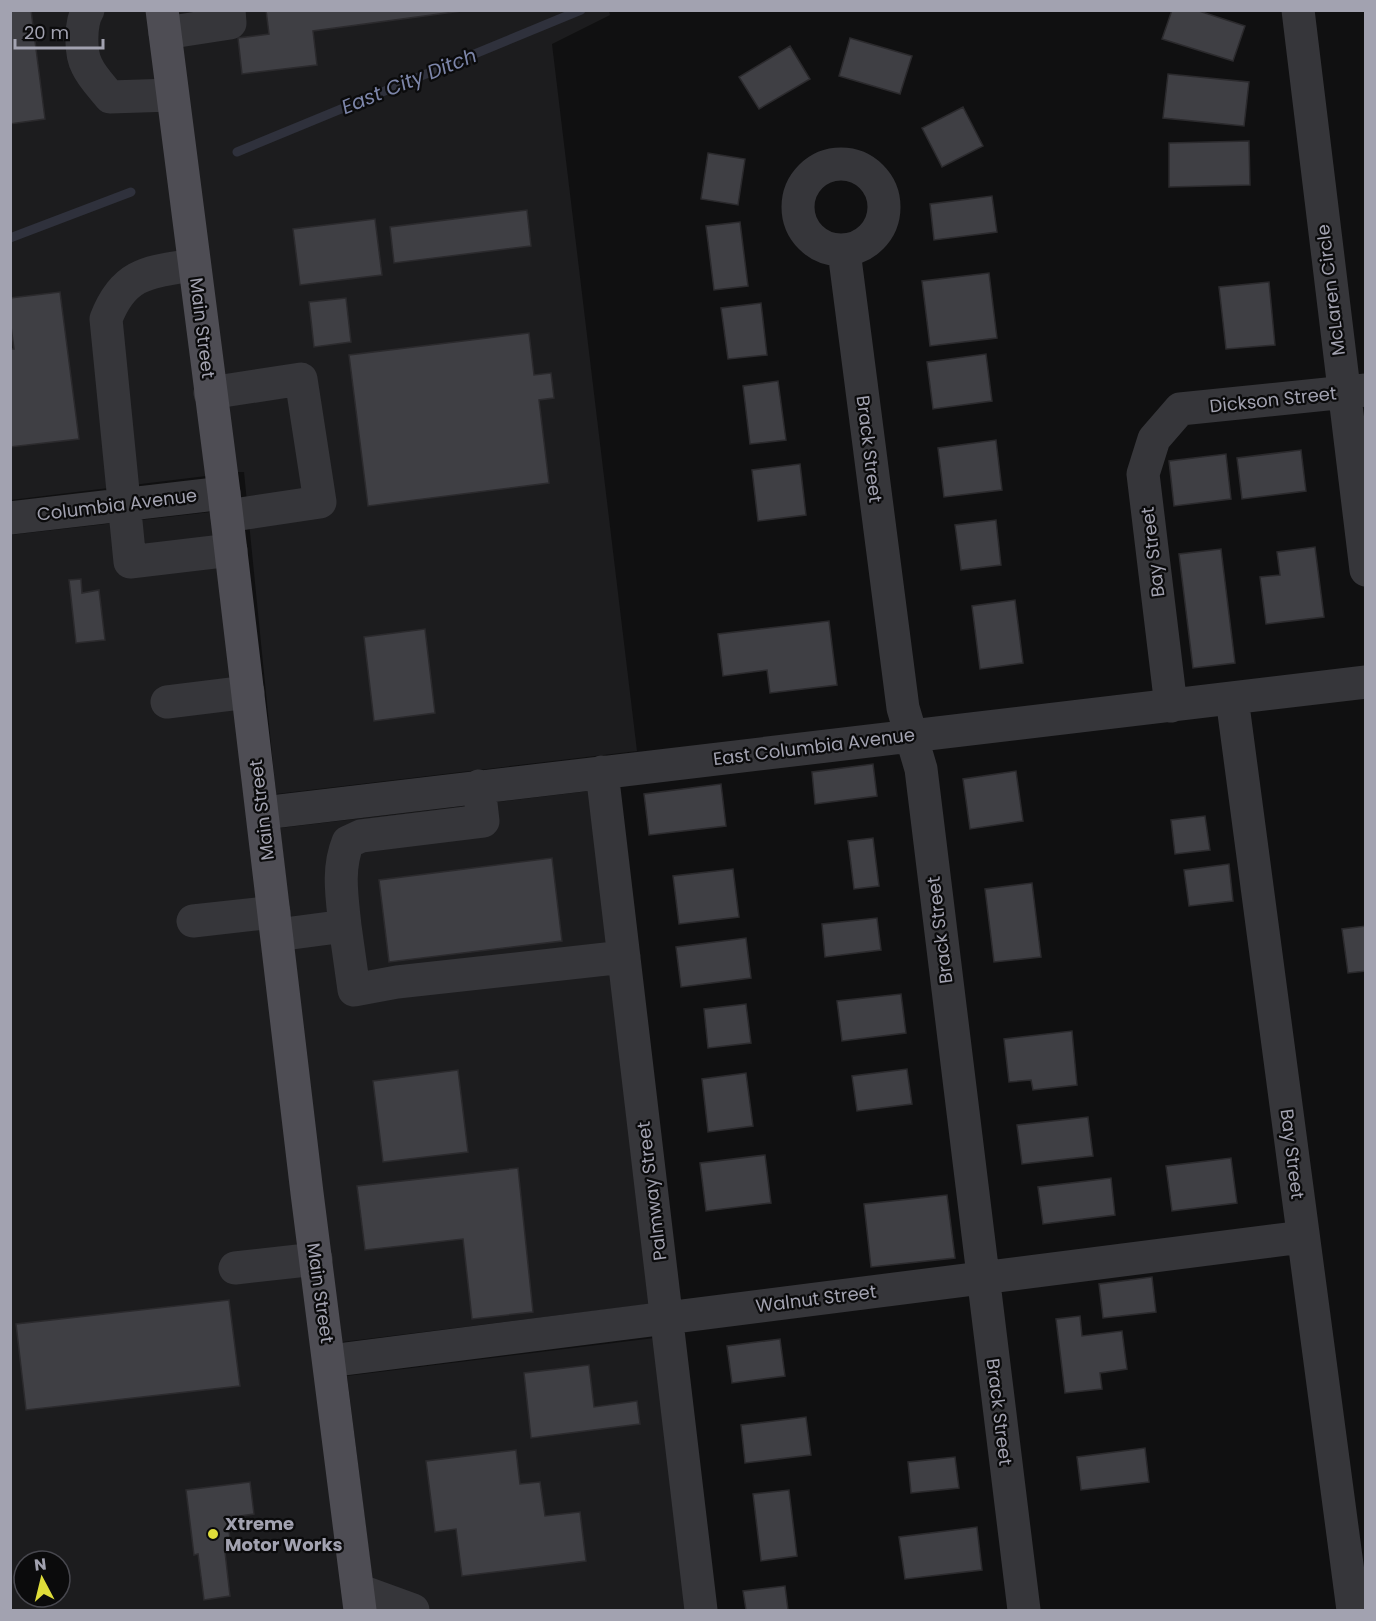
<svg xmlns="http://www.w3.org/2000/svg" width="1376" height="1621" font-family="Poppins,sans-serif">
  <rect width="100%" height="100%" fill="#101011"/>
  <!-- built -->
  <path fill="#1c1c1e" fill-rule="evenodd" d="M10,11H147L206,476L11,500Z
    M178,11H609L610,15L552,44L637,751L276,794L244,472H236Z
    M211,512L345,1610H11L10,535ZM24,1561H60V1597H24Z
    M589,791L650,1304L342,1342L322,1191L280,828Z
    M654,1338L686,1610H376L347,1376Z"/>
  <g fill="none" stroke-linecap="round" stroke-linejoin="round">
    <!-- stream -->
    <path stroke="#2f313c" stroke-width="9" d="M237,152L581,10
      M10,238L131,192"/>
  </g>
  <!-- building -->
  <path fill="#3f3f44" stroke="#2b2a2d" stroke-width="1.5" d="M10,10H31L45,119L10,124Z
    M266,10H469L313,31L317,65L242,74L238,38L269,34Z
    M1172,10H1196L1245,26L1233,61L1162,39Z
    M850,38L912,56L900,94L839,76Z
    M790,46L810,79L759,109L739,77Z
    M1168,74L1249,82L1244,126L1163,118Z
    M963,107L983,146L942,167L922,128Z
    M1249,141L1250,185L1169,187V143Z
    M708,153L745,159L738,205L701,199Z
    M992,196L997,232L934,240L930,204Z
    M527,210L531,246L394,263L390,227Z
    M375,219L382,275L300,285L293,229Z
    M740,222L748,286L714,290L706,226Z
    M989,273L997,338L930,346L922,281Z
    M1269,282L1275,345L1226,349L1219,287Z
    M60,292L79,439L10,447V349H14L10,319V298Z
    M346,298L351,342L314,347L309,302Z
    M761,303L767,355L728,359L721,308Z
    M529,333L534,375L551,373L554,398L539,400L549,483L368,506L349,355Z
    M986,354L992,401L933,409L927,362Z
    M778,381L786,440L750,444L743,386Z
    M996,440L1002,490L944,497L938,448Z
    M1301,450L1306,491L1242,499L1237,458Z
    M1226,454L1231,499L1174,506L1169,461Z
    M800,464L806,515L758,521L752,470Z
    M996,520L1001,565L961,570L955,525Z
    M1315,547L1324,617L1266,624L1260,577L1280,575L1277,552Z
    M1221,549L1235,663L1193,668L1179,554Z
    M81,579L82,593L99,590L105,640L76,643L69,580Z
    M1015,600L1023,663L980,669L972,606Z
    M829,621L837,685L770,693L767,670L723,676L718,634Z
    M425,629L435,713L374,721L364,637Z
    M873,764L877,796L815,804L812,772Z
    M1016,771L1023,821L970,829L963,779Z
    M721,784L726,826L649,835L644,794Z
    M1205,816L1210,850L1175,854L1171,820Z
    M873,838L879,886L854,889L848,841Z
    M552,858L562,941L389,962L379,880Z
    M1229,864L1233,901L1189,906L1184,870Z
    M733,869L739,917L679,924L673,876Z
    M1032,883L1041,957L994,962L985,889Z
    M877,918L881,950L825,957L822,924Z
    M1366,926V971L1348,973L1342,929Z
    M746,938L751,978L681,987L676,947Z
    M901,994L906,1033L842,1041L837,1001Z
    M746,1004L751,1043L708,1048L704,1009Z
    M1072,1031L1077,1085L1033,1090L1031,1080L1009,1082L1004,1039Z
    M907,1069L912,1104L857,1111L852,1076Z
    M458,1070L468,1152L383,1162L373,1081Z
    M746,1073L753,1126L708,1132L702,1079Z
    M1088,1117L1093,1156L1022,1164L1017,1125Z
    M765,1155L771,1203L706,1211L700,1163Z
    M1231,1158L1237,1203L1172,1211L1166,1166Z
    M518,1168L533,1312L472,1319L463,1239L365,1250L357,1186Z
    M1111,1178L1115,1215L1043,1224L1038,1187Z
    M947,1195L955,1258L871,1267L864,1204Z
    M1152,1277L1156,1312L1103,1318L1099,1284Z
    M229,1300L240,1386L26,1410L16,1324Z
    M1080,1316L1082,1336L1122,1331L1127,1369L1100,1373L1102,1389L1065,1393L1056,1319Z
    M780,1339L785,1376L732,1383L727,1346Z
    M589,1365L594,1407L637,1401L640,1424L531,1438L524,1373Z
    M806,1417L811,1455L745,1463L741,1425Z
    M1145,1448L1149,1482L1081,1490L1077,1457Z
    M516,1450L520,1484L540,1482L545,1516L580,1512L586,1561L462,1576L456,1529L435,1532L426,1461Z
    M955,1457L959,1488L911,1493L908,1462Z
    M250,1482L254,1514L227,1518L232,1551L225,1552L230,1596L204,1600L198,1554L194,1555L186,1490Z
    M789,1490L797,1556L761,1561L753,1494Z
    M977,1527L982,1570L905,1579L899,1537Z
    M785,1586L788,1610H746L743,1591Z"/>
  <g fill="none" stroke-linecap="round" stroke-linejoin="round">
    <!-- minor -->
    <path stroke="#36363a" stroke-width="33" d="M88,10C80,23 80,53 87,66C92,77 102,87 110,97L172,95
      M1298,10L1366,570
      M165,33L230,23L229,10
      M798 207a43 43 0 1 1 86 0a43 43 0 1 1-86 0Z
      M844,251L903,708L921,769L1024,1610
      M194,265C149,272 124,272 106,319L130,562L231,550
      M210,393L301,379L320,502L227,516
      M10,518L224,493
      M1232,698L1353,1610
      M167,702L248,692
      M1171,706L1143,474L1154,439L1180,409L1366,390
      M602,772L701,1610
      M263,813L1366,682
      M193,921L274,912
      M345,926C342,897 337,869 348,842L361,836L483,821L479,786
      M277,935L345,926L354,990L397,982L624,957
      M235,1268L316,1259
      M329,1361L1303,1237
      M358,1590L413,1610"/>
    <!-- major -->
    <path stroke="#4e4d54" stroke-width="33" d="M162,10L224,493L307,1193L360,1610"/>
  </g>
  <!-- markers -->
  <circle fill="#dfdd3a" stroke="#0b0b0c" stroke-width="2" cx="213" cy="1534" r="6"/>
  <g text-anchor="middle" stroke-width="4.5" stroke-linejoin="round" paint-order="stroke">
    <!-- street labels -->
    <g font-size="18" fill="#a2a2b0" stroke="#0b0b0c">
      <text transform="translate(1331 290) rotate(-97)" y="6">McLaren Circle</text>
      <text transform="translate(202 328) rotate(83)" y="6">Main Street</text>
      <text transform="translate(1273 400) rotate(-6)" y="6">Dickson Street</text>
      <text transform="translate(869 449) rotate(83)" y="6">Brack Street</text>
      <text transform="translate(117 505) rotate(-7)" y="6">Columbia Avenue</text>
      <text transform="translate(1153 552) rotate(-97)" y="6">Bay Street</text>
      <text transform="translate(814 747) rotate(-7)" y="6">East Columbia Avenue</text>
      <text transform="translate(262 810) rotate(-97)" y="6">Main Street</text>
      <text transform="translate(940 930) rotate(-97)" y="6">Brack Street</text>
      <text transform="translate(1292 1154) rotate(83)" y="6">Bay Street</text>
      <text transform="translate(652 1191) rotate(-97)" y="6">Palmway Street</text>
      <text transform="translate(320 1293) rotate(82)" y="6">Main Street</text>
      <text transform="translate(816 1299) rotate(-7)" y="6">Walnut Street</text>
      <text transform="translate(999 1412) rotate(83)" y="6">Brack Street</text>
    </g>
    <!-- poi labels -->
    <g font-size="18" font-weight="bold" fill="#a2a2b0" stroke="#0b0b0c" text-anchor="start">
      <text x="225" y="1530">Xtreme<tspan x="225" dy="21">Motor Works</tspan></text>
    </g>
    <!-- water labels -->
    <g font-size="20" font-style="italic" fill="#7c85a9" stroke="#0b0b0c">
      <text transform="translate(409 81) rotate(-22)" y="7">East City Ditch</text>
    </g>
  </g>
  <!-- border -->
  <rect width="1376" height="1621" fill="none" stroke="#a2a2b0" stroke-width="24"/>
  <!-- north arrow -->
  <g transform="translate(42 1579) rotate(353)"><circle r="28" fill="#0b0b0c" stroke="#47474e" stroke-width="1.5"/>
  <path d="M0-4.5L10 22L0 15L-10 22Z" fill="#dfdd3a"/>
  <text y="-9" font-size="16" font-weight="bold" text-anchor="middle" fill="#a2a2b0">N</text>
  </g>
  <!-- scale -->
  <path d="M15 39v9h88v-9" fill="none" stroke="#a2a2b0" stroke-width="3"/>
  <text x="24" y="39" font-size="18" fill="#a2a2b0" stroke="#0b0b0c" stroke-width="4.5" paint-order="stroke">20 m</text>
</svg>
